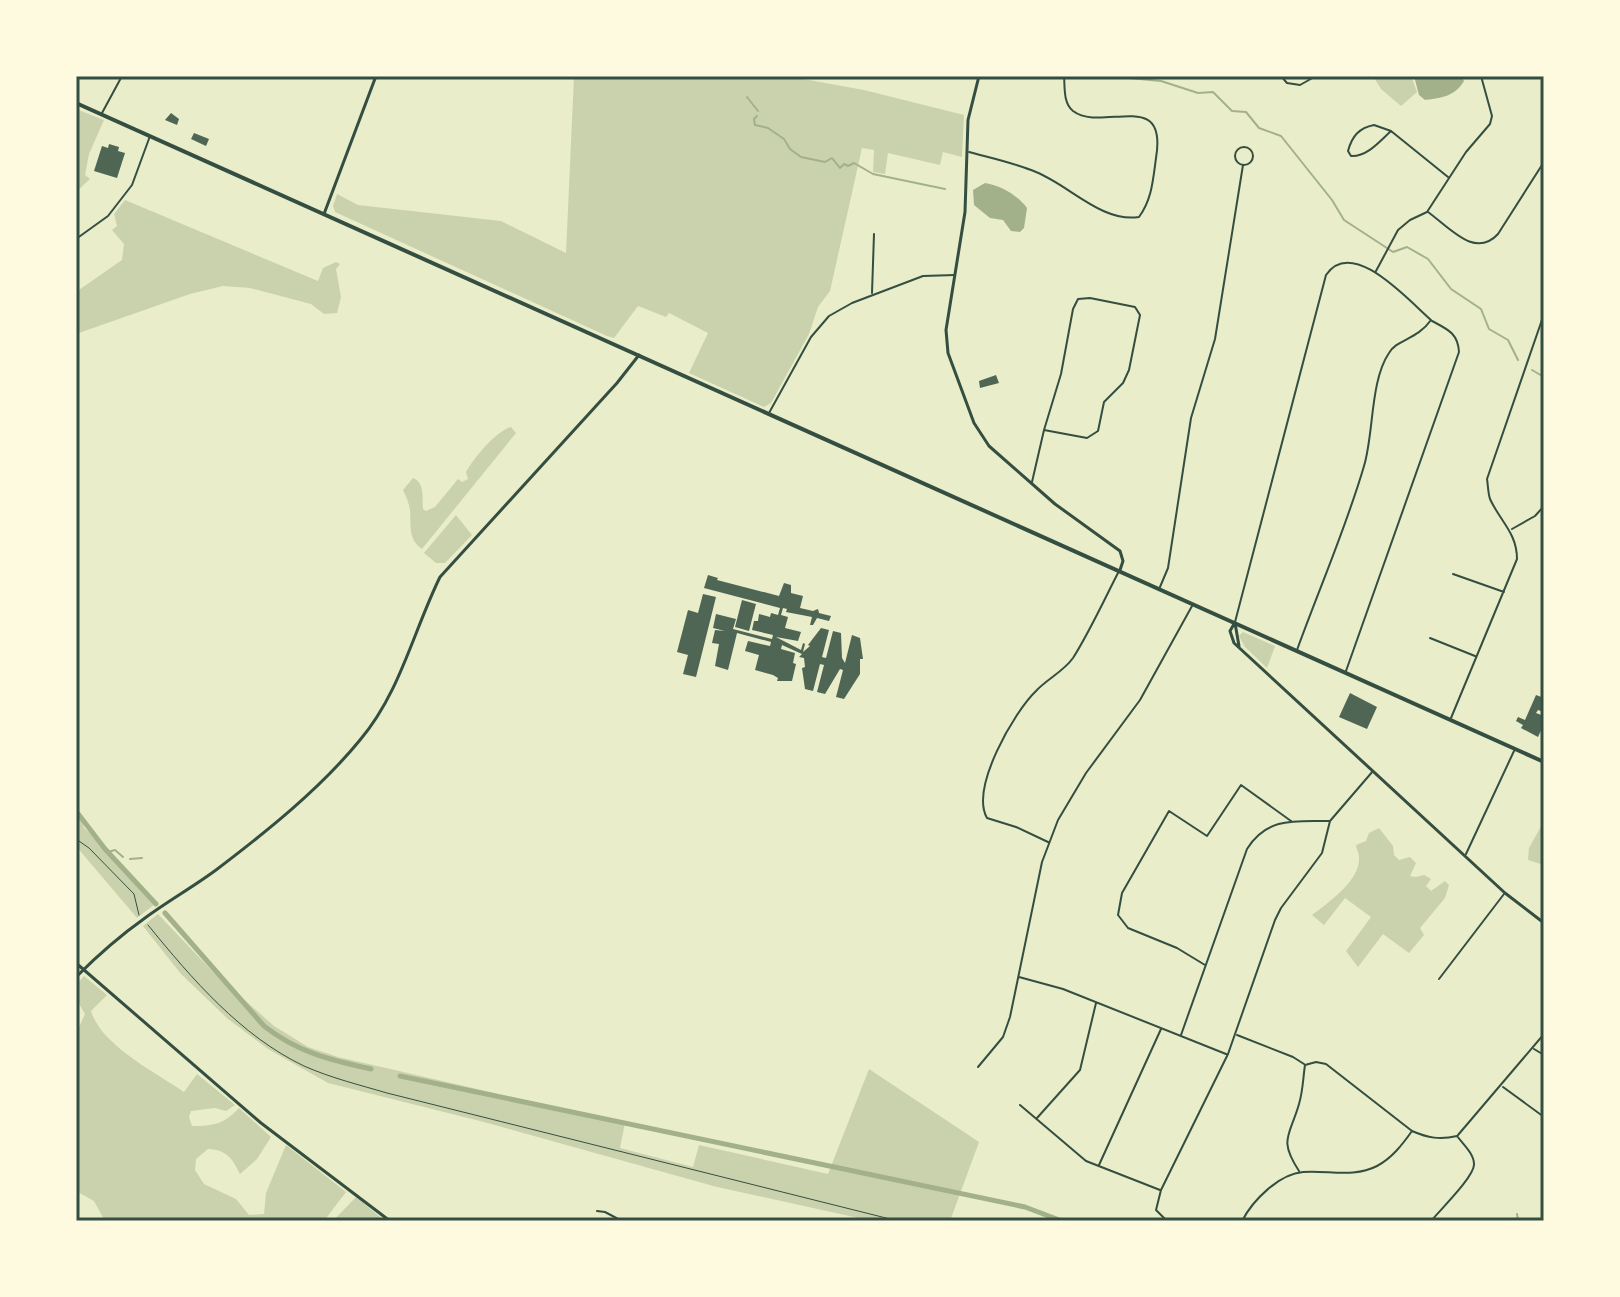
<svg xmlns="http://www.w3.org/2000/svg" width="1620" height="1297" font-family="Inter,sans-serif">
  <rect width="100%" height="100%" fill="#e9edc9"/>
  <!-- green -->
  <path fill="#cad2ad" d="M574,76H787L864,90L964,115L962,157L943,152L940,165L888,153L885,174L873,172L874,150L862,148L830,291L818,307L809,334L771,403L764,407L689,373L708,333L669,313L666,317L638,306L614,338L607,336L335,212L333,206L337,194L358,205L501,221L566,253Z
    M1373,76H1411L1417,92L1401,106L1381,89Z
    M76,109L104,120L89,154L85,175L90,179L76,192Z
    M125,200L318,281L323,268L336,262L340,264L336,269L341,297L337,313L324,314L311,304L250,288L223,286L190,294L76,334V292L122,260L124,244L112,230L117,226L114,214Z
    M511,427L516,433L422,549C408,539 411,526 410,510C409,503 406,496 403,490L413,478C425,483 422,497 423,509L426,511L435,507L458,479L462,482L468,479L466,472C475,457 495,432 511,427Z
    M456,515L472,535L445,563H436L424,553Z
    M1243,632L1275,646L1267,668L1245,647L1239,636Z
    M76,814L83,822L84,828C95,837 104,851 114,862C129,876 142,889 155,904L137,918L76,846Z
    M1544,821V865L1528,860L1529,848Z
    M1379,828L1393,846L1394,855L1399,860L1410,857L1416,863L1410,876L1416,877L1424,875L1431,879L1426,886L1431,891L1445,881L1449,885L1445,898L1420,928L1424,935L1409,953L1383,934L1358,967L1346,951L1371,917L1345,898L1324,925L1312,915C1328,903 1361,880 1359,857C1359,853 1356,849 1356,845L1366,841L1369,833Z
    M158,914L214,973L274,1026L308,1047L338,1057L625,1123L620,1148L693,1167L699,1145L828,1174L869,1069L979,1142L950,1221H872L717,1187L480,1121L328,1083L268,1049L228,1019L181,974L143,926Z
    M84,976L107,995L91,1011C101,1045 155,1072 184,1092L197,1074L235,1105L226,1111L215,1108L191,1111L189,1117L192,1126C214,1126 224,1124 239,1108L271,1137L257,1159L240,1174C232,1158 227,1150 208,1149L196,1159L195,1170L204,1184L236,1199L249,1215L264,1214L266,1193L286,1145L346,1192L324,1221H105L94,1201L76,1191V1034L85,1014L76,999V985Z
    M356,1197L385,1221H333Z"/>
  <!-- water -->
  <path fill="#a3b18a" d="M1414,76H1461L1464,81C1455,96 1442,98 1425,100L1419,95Z
    M985,183C1002,186 1017,195 1027,208L1024,228L1020,232L1011,231L1003,220L990,218L974,205L973,190Z"/>
  <g fill="none" stroke-linecap="round" stroke-linejoin="round">
    <!-- stream -->
    <path stroke="#a3b18a" stroke-width="2" d="M1107,76L1161,81L1198,93L1213,92L1232,111L1246,112L1259,128L1281,136L1332,200L1344,220L1393,252L1407,247L1428,259L1451,289L1481,309L1489,329L1508,340L1518,360
      M747,97L758,111
      M757,116L754,119L755,125L768,128L784,139L790,149L801,157L825,162L832,158L840,168L844,164L848,166L854,163L873,174L945,189
      M1532,370L1544,377
      M108,852L115,850L123,857
      M130,859L142,858
      M1517,1214L1518,1221"/>
    <!-- canal -->
    <path stroke="#a3b18a" stroke-width="5" d="M76,811L105,849L156,904
      M165,913L264,1026C297,1052 330,1060 371,1069
      M400,1076L1025,1207L1062,1221"/>
  </g>
  <!-- building -->
  <path fill="#4f6655" d="M171,113L179,119L177,125L165,120Z
    M194,133L209,139L206,146L191,139Z
    M109,144L119,147L118,151L125,153L117,178L94,171L102,146L108,148Z
    M996,375L999,383L980,388L979,381Z
    M708,575L718,578L717,580L779,596L784,583L791,585V593L803,596L800,608L813,611L818,609L819,613L831,616L829,621L817,618L813,625H810L812,617L786,612L787,609L783,608L781,615L788,617L785,628L801,632L798,641L776,637L801,650L803,643L805,644L803,652L810,646L808,645L821,628L829,630L822,657L826,658L833,631L841,633L842,658L845,663L852,635L860,638L863,659H860V674L844,699L836,697L843,670L840,669L825,694L817,692L824,665L820,664L813,691L805,689L802,668L805,667L804,658L799,657L802,654L782,645L781,649L795,653L793,663L796,664L792,681H777L778,678L773,675L755,670L759,655L745,651L748,641L770,646L771,642L737,633L728,670L715,666L719,644L712,643L715,630L725,631L713,628L716,614L736,619L733,629L772,639L773,635L752,630L754,621H758L759,614L770,617L771,613L778,615L780,608L704,588Z
    M703,594L716,597L696,677L683,674L688,655L677,652L688,610L698,613Z
    M742,600L756,604L749,631L735,627Z
    M1350,693L1377,707L1367,729L1339,717Z
    M1536,695L1544,698L1541,711L1538,710L1536,713L1544,716V724L1538,737L1521,728L1523,725L1516,721L1518,717L1525,720Z"/>
  <g fill="none" stroke-linecap="round" stroke-linejoin="round">
    <!-- path -->
    <path stroke="#344e41" stroke-width="1" d="M76,839L89,848L134,894L139,915
      M148,925C192,979 241,1036 304,1066C331,1078 360,1085 387,1093L898,1221"/>
    <!-- minor -->
    <path stroke="#344e41" stroke-width="2" d="M1281,76L1287,83L1300,85L1316,76
      M102,113L122,76
      M1374,125L1391,131C1380,141 1367,157 1351,156L1348,151C1352,136 1359,128 1374,125Z
      M1391,131L1448,177
      M1235 156a9 9 0 1 1 18 0a9 9 0 1 1-18 0Z
      M969,152C991,158 1015,163 1036,172C1069,185 1102,223 1139,217C1152,199 1153,180 1156,158C1168,87 1102,133 1073,111C1063,103 1065,87 1064,76
      M1428,212C1450,228 1475,259 1498,234L1542,165L1544,145
      M76,239L108,216L132,185L150,136
      M1376,271L1398,230L1410,220L1427,212L1466,152L1490,124L1492,116L1481,76
      M872,293L874,234
      M1090,298L1135,307L1140,315L1129,370L1123,383L1104,402L1098,431L1087,438L1044,430L1061,374L1073,309L1078,299Z
      M769,413L811,337L829,316L852,303L923,276L955,275
      M1032,482L1044,430
      M1512,529L1535,516L1544,506
      M1453,574L1504,592
      M1160,587L1168,568L1191,418L1215,339L1243,165
      M1235,622L1326,275C1352,236 1408,300 1431,320C1417,340 1397,339 1389,353C1370,381 1374,433 1364,466C1346,528 1319,589 1297,650
      M1430,638L1475,656
      M1346,671L1459,352C1458,333 1447,329 1432,321
      M1451,718L1517,559C1517,533 1500,521 1490,499C1488,493 1488,485 1487,479L1544,314
      M1048,842L1016,827L987,818C970,788 1014,712 1036,691C1047,679 1063,672 1073,658C1090,631 1104,600 1119,571
      M1466,854L1514,751
      M1205,965L1177,948L1128,928L1118,915L1122,893L1169,811L1207,836L1241,785L1291,821
      M1019,977L1063,989L1226,1054
      M1439,979L1504,894
      M1181,1035L1247,849C1267,817 1295,821 1329,821
      M1237,1035L1293,1057L1304,1064
      M1534,1049L1544,1055
      M1305,1065L1316,1062L1326,1064L1412,1131C1428,1138 1440,1140 1457,1136
      M978,1067L1003,1037L1010,1017L1042,862L1058,820L1086,773L1140,700L1192,606
      M1503,1087L1544,1117
      M1020,1105L1086,1161L1160,1190
      M1037,1118L1080,1070L1096,1003
      M1458,1135L1544,1034
      M1099,1165L1161,1029
      M1299,1171C1278,1139 1290,1136 1299,1104C1303,1091 1303,1078 1305,1065
      M597,1211L605,1212L622,1221
      M1167,1221L1156,1210L1161,1190L1228,1054L1275,920L1281,908L1322,853L1330,821L1373,771
      M1242,1221C1253,1200 1279,1174 1303,1172C1328,1170 1354,1178 1377,1166C1392,1158 1402,1145 1412,1131
      M1431,1221C1440,1210 1475,1176 1474,1164C1474,1154 1463,1144 1457,1136"/>
    <!-- tertiary -->
    <path stroke="#344e41" stroke-width="3" d="M979,76L968,120L965,212L946,330L948,353L974,423L989,446L1055,504L1120,551L1123,561L1120,570
      M324,214L376,76
      M1235,623L1239,646
      M1234,624L1230,631L1234,643L1505,893L1544,923
      M76,963L261,1123L390,1221
      M76,977C97,956 121,935 145,918C168,901 193,887 216,870C266,832 320,789 360,740C400,693 413,632 440,577L617,383L639,355"/>
    <!-- trunk -->
    <path stroke="#344e41" stroke-width="4" d="M76,103L1544,762"/>
  </g>
  <!-- border -->
  <rect width="1620" height="1297" fill="none" stroke="#fefae0" stroke-width="156"/>
  <rect x="78" y="78" width="1464" height="1141" fill="none" stroke="#344e41" stroke-width="3"/>
</svg>
